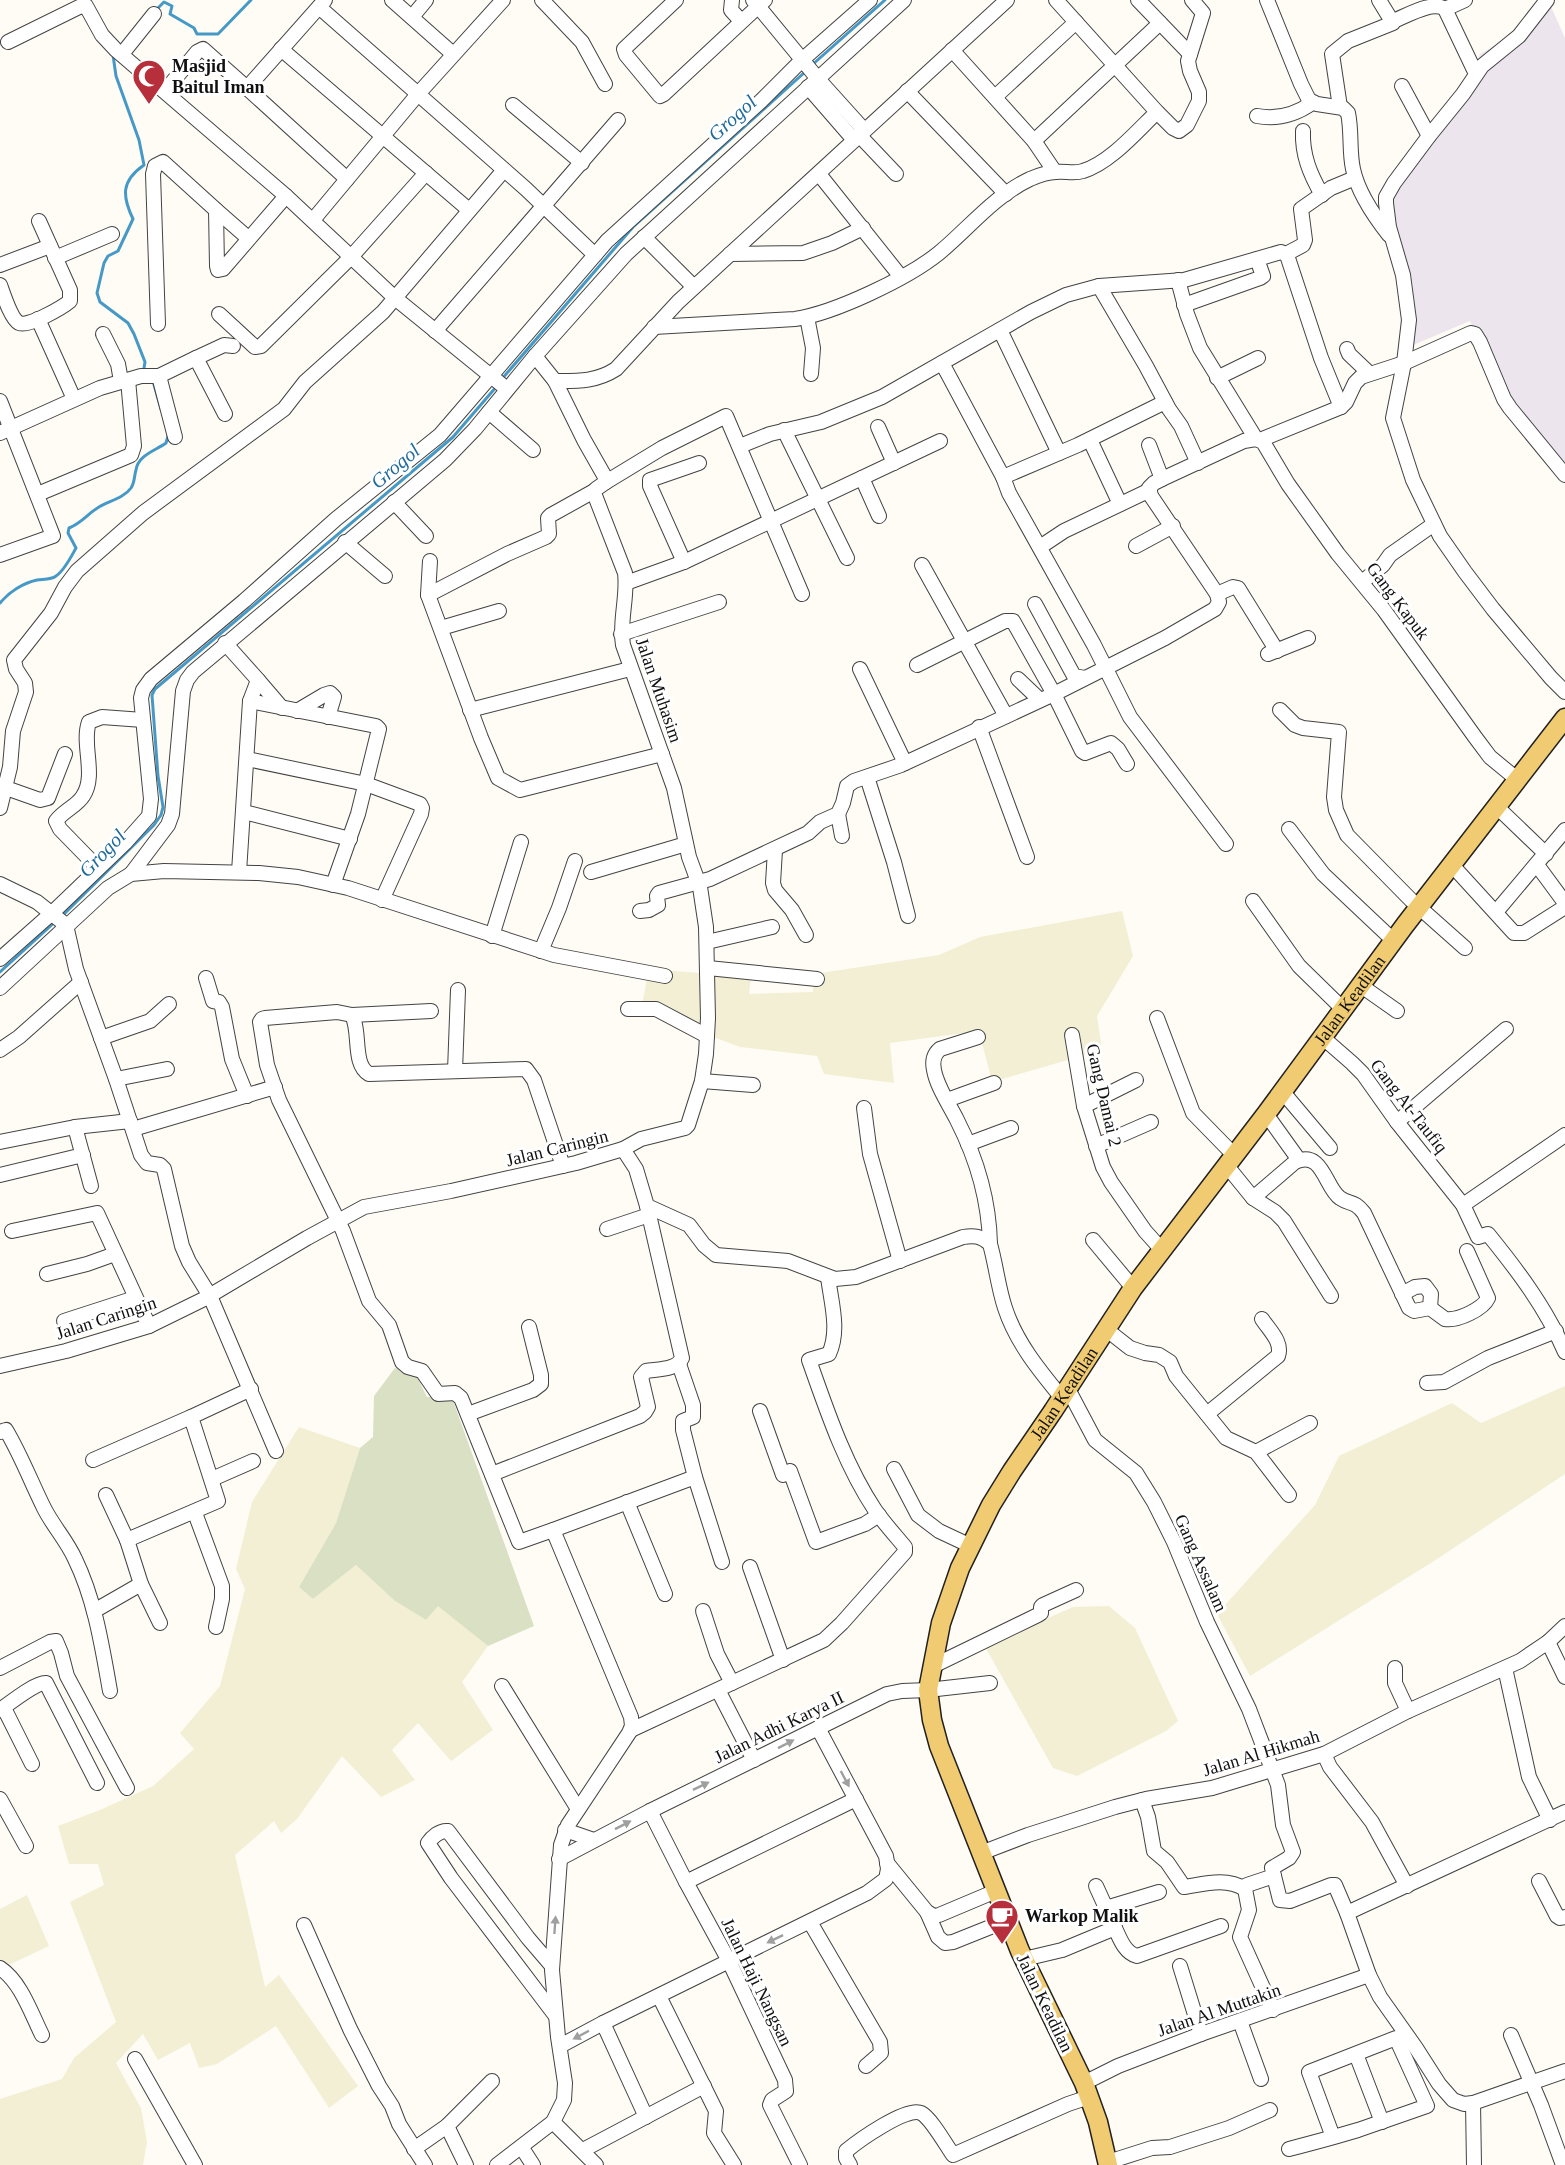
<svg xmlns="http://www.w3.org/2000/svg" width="1565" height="2165" font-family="Georgia,serif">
  <rect width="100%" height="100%" fill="#fefcf4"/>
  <path fill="#ece5ee" d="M1548 0 1565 38V479L1504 408 1470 321 1406 348 1402 291 1382 198 1468 84 1480 54 1510 37Z"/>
  <g fill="#f3efd4">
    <path d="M1122 911 1133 956 1097 1016 1102 1050 992 1082 979 1031 890 1043 894 1083 824 1074 817 1056 740 1047 641 1010 649 969 751 977 749 994 813 992 814 974 939 955 980 937Z"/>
    <path d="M1565 1386V1474L1437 1559 1250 1676 1217 1614 1315 1505 1339 1456 1452 1403 1481 1423Z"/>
    <path d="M299 1427 360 1448 336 1523 299 1587 313 1599 356 1565 395 1601 426 1620 438 1605 488 1646 462 1682 493 1730 451 1761 418 1723 392 1750 415 1780 381 1797 342 1756 297 1819 281 1833 274 1821 235 1855 265 1987 279 1975 358 2086 329 2108 276 2026 217 2064 199 2068 190 2043 158 2060 143 2034 116 2063 141 2108 147 2142 143 2165H0V2099L62 2079 74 2058 116 2022 70 1902 104 1885 98 1864H69L58 1826 100 1810 153 1786 194 1749 180 1733 220 1686 245 1589 236 1569 252 1502Z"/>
    <path d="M1109 1606 1135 1628 1178 1721 1166 1731 1077 1776 1053 1768 979 1636 1039 1622 1073 1607Z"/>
    <path d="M27 1895 49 1946 0 1969V1909Z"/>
  </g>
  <path fill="#d9e0c4" d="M395 1368 415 1373 427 1397 451 1395 534 1626 488 1646 438 1606 426 1620 395 1601 356 1565 313 1599 299 1587 336 1523 360 1448 373 1437 374 1396Z"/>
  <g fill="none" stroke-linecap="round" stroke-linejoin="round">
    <g stroke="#4699c6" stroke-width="3">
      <path d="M155 11 164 2 172 6 170 14 194 28 197 34H218L251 0"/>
      <path d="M113 55 116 76 139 140 144 165C121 181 122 196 133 219L118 251 108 256 104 263 97 293 100 302 128 323 134 334 145 362 144 368 146 371"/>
      <path d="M812 65 885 0"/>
      <path d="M501 380 633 227 805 72"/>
      <path d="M153 381 161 409"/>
      <path d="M0 603C9 592 23 583 37 580 43 579 51 580 56 576 64 571 71 557 76 548L68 533 69 528C83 522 87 514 99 507 109 501 124 498 131 488 135 482 134 476 136 470 138 455 155 451 166 443L168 436"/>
      <path d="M61 917 154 825 161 815 163 807 158 776 152 695 155 689 453 437 497 386"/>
      <path d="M0 972 56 921"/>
    </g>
    <defs>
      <g id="minor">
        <path d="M325 0 247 88 347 179"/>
        <path d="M392 0 453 54"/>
        <path d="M542 0 582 42 605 84"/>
        <path d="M676 0 624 49 626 55 660 96 664 94 765 0"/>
        <path d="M732 0 731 10 741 21"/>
        <path d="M753 0 818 79 864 130"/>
        <path d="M1056 0 1157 112 1173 128 1179 131 1187 125 1199 101V92L1190 71 1188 61 1203 13 1192 0"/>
        <path d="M1138 0 1190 54"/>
        <path d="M1267 0 1301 84 1309 100 1317 104 1343 108 1348 113C1352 132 1349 151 1353 169 1358 193 1374 216 1389 235"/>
        <path d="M1547 0 1519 36 1482 66 1463 94 1429 136 1394 183 1386 197V203L1389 227 1403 275 1409 320 1404 363 1393 418 1413 480 1440 536 1465 572 1493 609 1551 678 1565 692"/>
        <path d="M319 7 526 189 595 255"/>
        <path d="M1445 9 1465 0"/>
        <path d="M412 17 426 0"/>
        <path d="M1393 21C1407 16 1432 0 1445 9L1476 74"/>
        <path d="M8 42 79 7 86 6 102 35 116 50 286 196 395 298 507 389"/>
        <path d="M281 49 469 210"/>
        <path d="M952 50 1034 141 1055 172"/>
        <path d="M122 54 154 14"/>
        <path d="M1402 86 1429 136"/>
        <path d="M808 87 854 140"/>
        <path d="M165 91 197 52 203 49 247 88"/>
        <path d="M907 91 1006 194"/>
        <path d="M995 97 1076 22"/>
        <path d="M513 105 582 163"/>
        <path d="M1340 107 1332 54 1348 41 1393 23 1379 0"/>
        <path d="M1257 116C1278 120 1295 115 1312 103"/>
        <path d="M1303 131C1302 155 1310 174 1322 195"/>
        <path d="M859 135 896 174"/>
        <path d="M1034 141 1160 23"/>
        <path d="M819 174 901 277"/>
        <path d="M216 210 248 238"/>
        <path d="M313 220 418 94 503 0"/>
        <path d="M644 237 694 287"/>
        <path d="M730 254 803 253 832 243 863 228"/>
        <path d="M1286 254 1303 245 1305 240 1301 209 1331 188 1355 178"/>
        <path d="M55 258 112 234"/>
        <path d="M0 265 50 246"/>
        <path d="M1178 280 1187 314 1200 348 1256 439 1263 442 1288 484 1338 554 1384 610 1475 737 1490 757 1518 780"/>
        <path d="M0 285C3 293 11 319 19 323 27 328 63 307 70 301V290L39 221"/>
        <path d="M1099 286 1146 366 1169 409 1181 426 1198 463"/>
        <path d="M1184 305 1260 278 1263 276 1257 259"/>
        <path d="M219 314 255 347 261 346 351 257 426 173"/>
        <path d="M807 317 813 348 811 374"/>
        <path d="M38 319 74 399"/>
        <path d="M158 324 153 174 155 166 163 162 216 210 217 266 218 270 223 269 286 196"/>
        <path d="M654 327 795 319C835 313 908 278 939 253 969 228 994 196 1030 179 1037 176 1049 172 1056 172 1066 171 1074 174 1083 171 1110 163 1137 131 1157 112"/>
        <path d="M1000 330 1059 453"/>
        <path d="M435 331 618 120"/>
        <path d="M103 334 118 364 121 381"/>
        <path d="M1347 349 1349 354 1369 373"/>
        <path d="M196 358 224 345 233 346"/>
        <path d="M942 363 1003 477 1009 493 1094 645 1130 717 1226 844"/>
        <path d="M159 376 175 437"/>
        <path d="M1217 378 1258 358"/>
        <path d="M555 381C577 381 596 382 616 369L678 302 1007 0"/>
        <path d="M0 401 53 536 0 555"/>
        <path d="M489 412 533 450"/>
        <path d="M878 427 894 463"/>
        <path d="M784 430 847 558"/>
        <path d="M0 433 100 388 141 376H159L196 358 225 414"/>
        <path d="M1090 440 1120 504"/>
        <path d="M1260 440 1341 407 1346 402 1355 383 1361 377 1404 363 1471 333 1475 334 1480 342 1504 399 1510 408 1565 475"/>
        <path d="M1149 445 1162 479"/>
        <path d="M740 446 770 434 821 422 882 397 1031 312 1066 295 1099 286 1184 280 1281 252 1287 255 1321 358 1341 407"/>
        <path d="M1003 477 1078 445 1165 402"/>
        <path d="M862 478 879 516"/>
        <path d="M606 482 662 448 726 416 802 594"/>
        <path d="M38 494 131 455 134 446 128 380"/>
        <path d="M394 502 426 536"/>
        <path d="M345 542 385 576"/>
        <path d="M1136 546 1173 526"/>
        <path d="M1040 547 1064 531 1150 490"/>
        <path d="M430 561 428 595 481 738 498 778 520 790 662 754"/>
        <path d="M684 562 650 486V480L699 463"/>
        <path d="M922 565 1006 716"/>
        <path d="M1362 582 1383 565 1390 555 1434 524"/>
        <path d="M626 583 684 562 940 441"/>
        <path d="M1217 594 1233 587 1238 588 1277 651"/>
        <path d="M428 595 507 554 546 537 549 534 548 518 551 515 594 491"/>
        <path d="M1035 604 1074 676 1085 678"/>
        <path d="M441 628 499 611"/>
        <path d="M621 634 719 602"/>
        <path d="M225 643 258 680 250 701 239 872"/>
        <path d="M1268 654 1308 638"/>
        <path d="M917 665 1005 621H1013L1054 694 1082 751 1085 753 1111 743 1118 749 1127 764"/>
        <path d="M860 669 905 763"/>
        <path d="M1018 679 1040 700"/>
        <path d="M258 680 282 708"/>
        <path d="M250 701 376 726 379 729 358 814 333 885"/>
        <path d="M470 710 630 669"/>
        <path d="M1280 710 1295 725 1303 728 1339 732 1334 797 1336 810 1347 835 1411 900 1465 948"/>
        <path d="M297 711 324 695 330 693 334 697 328 717"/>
        <path d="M979 727 1027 857"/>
        <path d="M247 759 366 784 420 804 422 808 421 814 382 900"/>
        <path d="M867 777 894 862 908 916"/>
        <path d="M6 788 40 800 48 798 65 754"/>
        <path d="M1496 806 1546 854"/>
        <path d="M0 808 10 767 13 731 26 692 25 683 16 669 14 660 51 613 65 587 77 571 143 513 284 409 305 382 383 312 504 170"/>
        <path d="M244 812 350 839"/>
        <path d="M838 814 842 836"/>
        <path d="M1289 829 1323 874 1394 941"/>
        <path d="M775 850 773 883 775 890 792 910 806 935"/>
        <path d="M1451 864 1514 933H1524L1565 907"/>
        <path d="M1537 865 1565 903"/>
        <path d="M98 868 60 829 56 821C63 811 77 806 83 796 97 775 81 744 89 722L102 717 143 720"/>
        <path d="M591 872 686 844"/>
        <path d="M131 874 168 825 172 814 183 691 187 680 193 672 445 460 475 429 535 356 626 254 904 0"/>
        <path d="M0 884 37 902 66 925 76 969 116 1079 141 1155 147 1163 160 1165 164 1169 182 1246 189 1262 210 1296 276 1451"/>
        <path d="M1253 901 1299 966 1342 1008"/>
        <path d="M640 911 649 910 658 905 657 896 659 893 710 879 808 833 820 822 838 814 843 803 847 786 854 781 901 765 1054 694 1165 638 1215 609 1219 602 1217 594 1151 496 1149 488 1154 483 1162 479 1244 441 1256 439"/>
        <path d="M1496 912 1565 830"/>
        <path d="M492 936 521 842"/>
        <path d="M707 942 772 927"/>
        <path d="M541 951 559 908 575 861"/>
        <path d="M0 959 52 913 125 843 149 816 151 799 141 698 143 690 151 679 244 601 336 519 440 435 607 241 761 101 802 60 870 0"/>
        <path d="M708 968 817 979"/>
        <path d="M206 978 213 1001 219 1002 222 1007 232 1059 247 1096"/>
        <path d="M1360 985 1397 1011"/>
        <path d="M0 988 108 888 131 874 164 871 259 873 298 877 348 888 554 955 665 976"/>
        <path d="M628 1009H656L707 1036"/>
        <path d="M431 1011 352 1015 337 1012 265 1018 262 1019 260 1022 267 1065 279 1100 343 1231 369 1301 389 1325 402 1362 408 1367 422 1371 438 1394 455 1393 461 1398 519 1542 553 1530 631 1717 632 1726 629 1733 568 1825 561 1845 552 1970 558 2037 565 2083 564 2100 553 2122 497 2165"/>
        <path d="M352 1015C361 1032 352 1064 369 1074L526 1069 534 1080 563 1166"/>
        <path d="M1157 1018 1193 1113 1234 1155"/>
        <path d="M1072 1035 1084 1106 1103 1167 1111 1182 1145 1231 1162 1250"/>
        <path d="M1321 1036 1352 1063 1363 1074 1397 1122 1463 1205 1478 1237 1488 1234C1518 1271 1546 1308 1565 1352"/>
        <path d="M978 1037 940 1049C934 1054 932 1061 934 1070 937 1087 949 1104 957 1120 977 1159 989 1199 990 1244"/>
        <path d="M101 1038 150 1021 169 1004"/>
        <path d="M0 1050 19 1037 81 982"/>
        <path d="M455 1071 458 990"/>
        <path d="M116 1079 167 1069"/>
        <path d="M702 1081 753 1085"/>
        <path d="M1282 1091 1330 1148"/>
        <path d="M947 1100 994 1083"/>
        <path d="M1084 1106 1136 1080"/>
        <path d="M864 1108 870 1154 900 1261"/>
        <path d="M1266 1114 1299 1160"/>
        <path d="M1397 1122 1506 1029"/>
        <path d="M75 1127 91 1186"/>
        <path d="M133 1129 275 1087"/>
        <path d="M0 1142 75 1127 130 1121"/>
        <path d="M968 1144 1011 1128"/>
        <path d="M1096 1146 1151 1122"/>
        <path d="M623 1149 636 1169 647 1206 689 1225 704 1245 716 1255 788 1261 835 1279 856 1277 963 1237C974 1235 981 1236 990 1244 996 1265 998 1287 1005 1308 1016 1342 1039 1370 1062 1398"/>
        <path d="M1227 1166 1253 1198 1275 1212 1284 1221 1331 1296"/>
        <path d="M0 1175 83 1155"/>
        <path d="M1253 1198 1295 1162C1323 1149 1325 1188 1340 1198 1350 1205 1354 1200 1364 1213L1409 1308 1414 1311 1430 1308 1445 1319C1458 1321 1483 1309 1488 1298L1467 1251"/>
        <path d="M1463 1205 1565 1135"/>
        <path d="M607 1229 649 1215"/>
        <path d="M12 1231 97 1213 149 1326"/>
        <path d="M1093 1240 1133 1288"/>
        <path d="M47 1274 87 1264 115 1254"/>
        <path d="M1402 1294 1415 1287 1425 1286 1431 1294 1430 1308"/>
        <path d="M64 1321 135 1298"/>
        <path d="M1107 1330 1130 1348 1145 1353 1159 1355 1170 1362 1176 1376 1226 1438 1256 1452 1289 1495"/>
        <path d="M679 1364 693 1405V1417L683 1421V1430L695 1477 722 1562"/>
        <path d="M0 1366 66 1351 149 1326 204 1299 307 1238 364 1207 451 1191 576 1163 623 1149 641 1139 685 1128 688 1125 702 1081 706 1054 708 1018 706 927 700 887 689 857 674 788 623 645C619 621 628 597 625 573L594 493 596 489 606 482 605 477 584 440 555 381 535 356"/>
        <path d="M1427 1383 1444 1382 1488 1358 1556 1331"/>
        <path d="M1068 1389 1095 1440 1136 1473 1154 1502 1174 1542 1207 1622 1249 1709 1278 1785 1283 1825 1293 1852 1289 1858 1272 1868 1274 1876 1247 1885 1245 1889 1249 1910 1240 1937 1273 2010"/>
        <path d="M760 1411 783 1475 790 1471 816 1542 865 1524 879 1515"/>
        <path d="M468 1414 533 1390 541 1384V1375L529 1327"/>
        <path d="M1207 1414 1278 1356C1283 1342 1269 1330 1262 1319"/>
        <path d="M0 1432 6 1430C21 1455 31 1482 44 1508 53 1526 67 1541 75 1559 95 1600 102 1646 110 1691"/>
        <path d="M1256 1452 1310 1423"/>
        <path d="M93 1460 191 1417"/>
        <path d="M894 1469 918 1515 939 1531 971 1546"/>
        <path d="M492 1474 640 1416 645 1412 648 1407 641 1377 646 1371C658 1369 677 1370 682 1358L647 1206"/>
        <path d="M212 1479 253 1461"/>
        <path d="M106 1495 127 1540"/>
        <path d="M627 1502 665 1594"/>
        <path d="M195 1513 222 1586V1599L216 1627"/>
        <path d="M553 1530 695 1477"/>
        <path d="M750 1567 783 1660"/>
        <path d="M94 1611 141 1584"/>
        <path d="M703 1611 717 1654 732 1683"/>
        <path d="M160 1623 141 1584 127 1540 218 1501 191 1417 251 1389"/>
        <path d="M1548 1642 1565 1677"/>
        <path d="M931 1667 1038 1615 1041 1613V1607L1043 1605 1076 1590"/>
        <path d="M0 1668 50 1642 56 1641 61 1653 67 1676 127 1788"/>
        <path d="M1395 1668V1683L1408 1711"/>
        <path d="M1505 1668 1529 1777 1550 1820"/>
        <path d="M502 1686 578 1809"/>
        <path d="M718 1690 754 1760"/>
        <path d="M4 1708 32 1764"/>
        <path d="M0 1710C10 1703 36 1682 46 1683L97 1783"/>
        <path d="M631 1730 824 1640 842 1623 905 1552V1547C895 1535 884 1523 875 1510 845 1465 827 1411 809 1360L829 1354C840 1330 831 1302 828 1277"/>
        <path d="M1324 1754 1330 1767 1372 1822 1407 1886"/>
        <path d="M0 1799 26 1846"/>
        <path d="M1142 1800 1148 1817 1154 1851 1167 1862 1184 1887C1204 1884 1226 1877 1245 1889"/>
        <path d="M650 1811 686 1882 729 1961 785 2080 786 2091 772 2100 770 2105 800 2165"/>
        <path d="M1565 1812 1347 1913 1369 1975 1380 1997 1416 2048 1439 2084 1453 2100 1464 2104 1473 2103 1565 2071"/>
        <path d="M565 1830 594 1840"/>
        <path d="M981 1853 1028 1835 1115 1807 1146 1799 1212 1788 1324 1754 1408 1711 1520 1661 1548 1642 1565 1626"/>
        <path d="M559 1859 650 1811 887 1694 902 1691 928 1690 990 1683"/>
        <path d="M887 1863 927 1912 934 1916 939 1915 996 1891"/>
        <path d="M1274 1876 1280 1900 1290 1901 1331 1885H1335L1347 1913"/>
        <path d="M1539 1881 1557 1916 1560 1918 1565 1917"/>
        <path d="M686 1882 856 1799"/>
        <path d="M1096 1886 1106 1908"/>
        <path d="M927 1912 938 1937 945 1943 953 1942 1008 1920"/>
        <path d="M810 1922 880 2042 881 2053 866 2066"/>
        <path d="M304 1925 350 2029 379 2086 392 2106 399 2124 425 2165"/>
        <path d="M1115 1928 1106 1908 1159 1892"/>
        <path d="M1024 1959 1062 1950 1115 1928C1120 1939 1125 1953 1137 1956L1221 1926"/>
        <path d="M552 1966 528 1938 448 1831C440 1830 432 1837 428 1843L451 1878 555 2015"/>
        <path d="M1180 1966 1201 2034"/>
        <path d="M0 1968C21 1982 31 2013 42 2035"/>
        <path d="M659 1996 716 2111 714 2133 734 2165"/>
        <path d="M1240 2021 1261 2079"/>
        <path d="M603 2023 646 2117"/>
        <path d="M1511 2035 1541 2105 1563 2165"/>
        <path d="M560 2046 603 2023 867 1893 886 1879 888 1869 886 1856 818 1728"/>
        <path d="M1356 2054 1382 2122"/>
        <path d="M135 2059 195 2165"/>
        <path d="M1084 2083 1118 2066 1201 2034 1369 1975"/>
        <path d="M1473 2103 1474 2165"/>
        <path d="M553 2122 596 2165"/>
        <path d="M522 2148 533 2165"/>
        <path d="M414 2149 447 2126"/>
        <path d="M1289 2149C1312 2143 1335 2137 1358 2130L1427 2106 1396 2038 1309 2072 1333 2137"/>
        <path d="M583 2150 704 2086"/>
        <path d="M1108 2162 1152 2148 1170 2147 1229 2128 1270 2110"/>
        <path d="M466 2165 447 2126 492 2081"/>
        <path d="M850 2165 846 2158V2151C858 2141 907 2106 921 2113 931 2118 946 2145 953 2155L1068 2104 1089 2097"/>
      </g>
      <g id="major">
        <path id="s1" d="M1108 2165 1098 2122 1084 2083 1020 1951 939 1746 932 1720 928 1690 941 1623 960 1568 991 1505 1012 1471 1053 1411 1133 1288 1266 1114 1405 925 1565 718"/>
      </g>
    </defs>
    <use href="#minor" stroke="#434343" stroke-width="16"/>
    <use href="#major" stroke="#212121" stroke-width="21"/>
    <use href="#minor" stroke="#fff" stroke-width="14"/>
    <use href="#major" stroke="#f0cb72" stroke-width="18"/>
  </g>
  <defs><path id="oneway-solid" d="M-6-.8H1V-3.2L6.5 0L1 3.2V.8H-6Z" transform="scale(1.5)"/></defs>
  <g fill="#9f9f9f">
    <use href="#oneway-solid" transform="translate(786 1744) rotate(-27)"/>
    <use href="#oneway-solid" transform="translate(845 1779) rotate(62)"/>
    <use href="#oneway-solid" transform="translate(701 1786) rotate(-26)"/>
    <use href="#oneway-solid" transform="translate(623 1825) rotate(-27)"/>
    <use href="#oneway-solid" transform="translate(555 1925) rotate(-86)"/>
    <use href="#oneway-solid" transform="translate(775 1939) rotate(154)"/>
    <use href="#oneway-solid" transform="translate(581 2035) rotate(152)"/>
  </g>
  <defs>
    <symbol id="mosque-pin" viewBox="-11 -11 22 30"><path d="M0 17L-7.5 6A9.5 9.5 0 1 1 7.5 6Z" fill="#b82f3c" stroke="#fff"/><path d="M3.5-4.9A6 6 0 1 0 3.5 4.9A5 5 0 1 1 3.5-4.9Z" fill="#fff"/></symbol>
    <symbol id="cafe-pin" viewBox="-11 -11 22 30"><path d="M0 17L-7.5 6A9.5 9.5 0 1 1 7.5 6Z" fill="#b82f3c" stroke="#fff"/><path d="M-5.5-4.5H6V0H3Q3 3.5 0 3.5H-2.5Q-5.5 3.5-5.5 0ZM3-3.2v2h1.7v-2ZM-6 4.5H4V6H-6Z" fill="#fff"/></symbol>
  </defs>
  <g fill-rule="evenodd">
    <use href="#mosque-pin" x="130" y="57" width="38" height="52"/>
    <use href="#cafe-pin" x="983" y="1897" width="38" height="52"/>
  </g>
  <g text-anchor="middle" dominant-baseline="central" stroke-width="6" stroke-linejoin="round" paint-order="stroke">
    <g font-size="18" font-weight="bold" fill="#101010" stroke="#fff" text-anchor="start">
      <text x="172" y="66">Masjid<tspan x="172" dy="21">Baitul Iman</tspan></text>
      <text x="1025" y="1916">Warkop Malik</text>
    </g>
    <g font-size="18" fill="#101010" stroke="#fff">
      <text transform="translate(1398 601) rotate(53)">Gang Kapuk</text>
      <text transform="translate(659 690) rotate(71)">Jalan Muhasim</text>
      <text stroke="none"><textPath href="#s1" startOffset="1326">Jalan Keadilan</textPath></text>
      <text transform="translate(1104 1095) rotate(77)">Gang Damai 2</text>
      <text transform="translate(1409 1106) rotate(52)">Gang At-Taufiq</text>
      <text transform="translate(557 1148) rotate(-14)">Jalan Caringin</text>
      <text transform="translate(106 1318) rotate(-18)">Jalan Caringin</text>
      <text stroke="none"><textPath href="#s1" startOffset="840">Jalan Keadilan</textPath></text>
      <text transform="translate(1201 1563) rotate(66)">Gang Assalam</text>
      <text transform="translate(779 1727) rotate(-26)">Jalan Adhi Karya II</text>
      <text transform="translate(1261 1753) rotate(-17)">Jalan Al Hikmah</text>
      <text transform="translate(757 1982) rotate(64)">Jalan Haji Nangsan</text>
      <text transform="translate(1045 2003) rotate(64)">Jalan Keadilan</text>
      <text transform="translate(1219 2010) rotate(-19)">Jalan Al Muttakin</text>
    </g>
    <g font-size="20" font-style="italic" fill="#206b9b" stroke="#fff">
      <text transform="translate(732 118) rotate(-42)">Grogol</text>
      <text transform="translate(395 466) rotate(-40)">Grogol</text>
      <text transform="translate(102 853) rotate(-46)">Grogol</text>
    </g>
  </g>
</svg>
